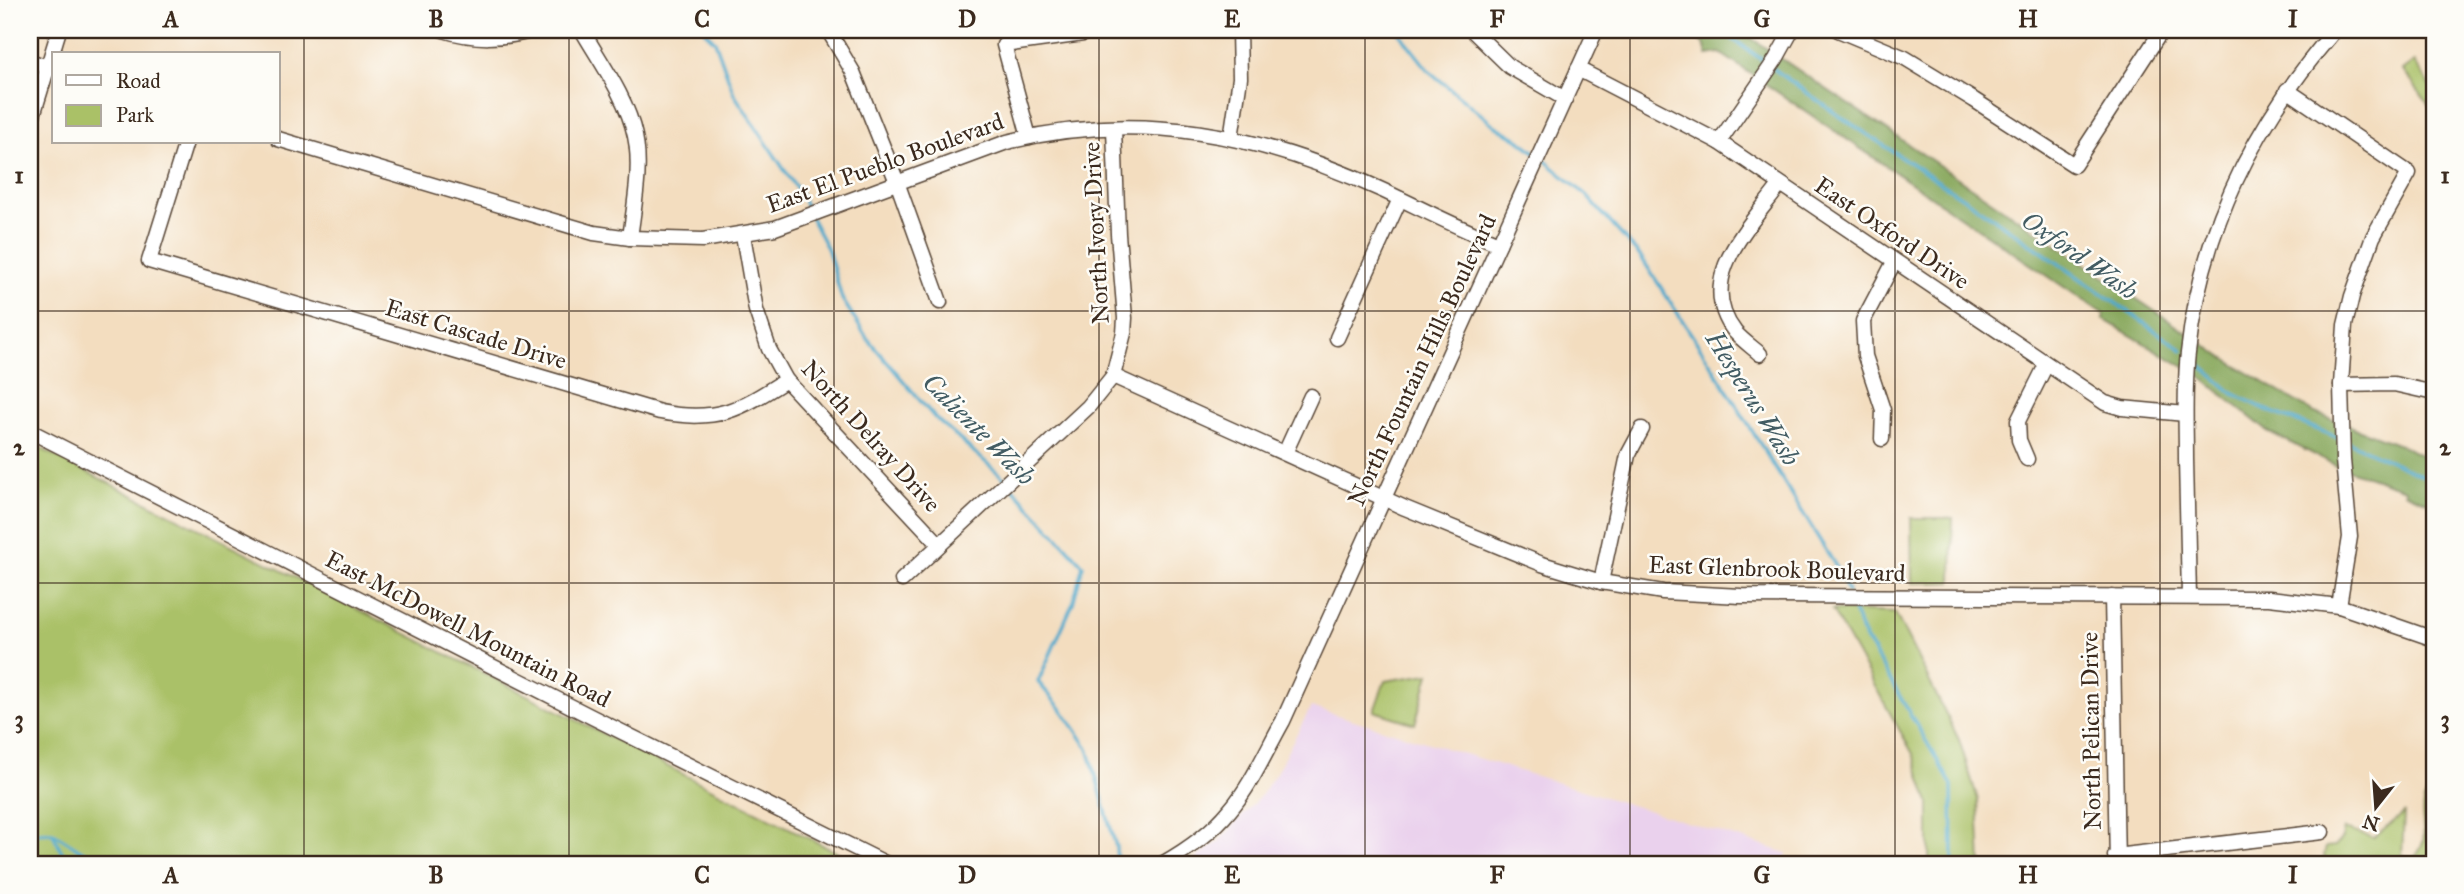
<svg xmlns="http://www.w3.org/2000/svg" width="2464" height="894" font-family="'IM FELL Great Primer',serif">
  <rect width="100%" height="100%" fill="#fdfcf7"/>
  <filter id="ink" filterUnits="userSpaceOnUse"><feTurbulence type="fractalNoise" baseFrequency=".0143" numOctaves="2"/><feDisplacementMap in="SourceGraphic" scale="14" xChannelSelector="R" yChannelSelector="G"/><feConvolveMatrix kernelMatrix="1 2 1 2 8 2 1 2 1" color-interpolation-filters="sRGB"/></filter>
  <filter id="wash" filterUnits="userSpaceOnUse"><feTurbulence type="fractalNoise" baseFrequency=".00686" numOctaves="4" result="noise"/><feDisplacementMap in="SourceGraphic" scale="28" xChannelSelector="R" yChannelSelector="G"/><feGaussianBlur stdDeviation="1.57" result="paint"/><feColorMatrix in="noise" values="0 0 0 0 0 0 0 0 0 0 0 0 0 0 0 0 0 1.4 0 .05"/><feComposite in="paint" operator="in"/></filter>
  <g filter="url(#wash)">
    <rect width="100%" height="100%" fill="#f3ddbf"/>
    <path fill="#ead1ed" d="M1311 707 1787 853 1784 864H1188L1218 842 1262 794 1276 773Z"/>
    <g fill="#aac167" stroke="#727642" stroke-width="2">
      <path d="M2414 62 2434 91V112L2403 70Z"/>
      <path d="M30 443 860 864H30Z"/>
      <path d="M1911 518H1953L1952 582 1912 583Z"/>
      <path d="M1832 610 1895 613 1959 740 1978 800 1981 864H1929V803L1913 754Z"/>
      <path d="M1429 674 1415 724 1374 711 1385 681Z"/>
      <path d="M2434 784V864H2326L2324 856 2326 847 2335 846 2342 838 2344 829 2374 838 2404 813 2402 855 2414 858C2431 839 2420 826 2423 804 2424 797 2431 789 2434 784Z"/>
    </g>
    <path fill="#87a75c" stroke="#61683d" stroke-width="2" d="M1679 30H1739L2227 360 2315 413 2405 447 2434 462V505L2405 492V489L2337 466 2267 431 2200 376 2103 319 2105 315 1720 53 1707 55 1704 43Z"/>
    <g fill="none" stroke-linecap="round" stroke-linejoin="round">
      <g stroke="#4da8cb" stroke-width="3.5">
        <path d="M704 30 715 41 734 94 801 195 808 211"/>
        <path d="M1397 30 1429 71 1494 125 1518 139 1536 153"/>
        <path d="M1720 30 1768 64"/>
        <path d="M1774 69 1835 113 1989 215 2183 350"/>
        <path d="M1542 158 1586 195 1641 257 1712 366 1840 573 1848 592"/>
        <path d="M811 218 828 250 842 299 867 338 935 418 1005 479"/>
        <path d="M2192 358 2234 394 2267 410 2337 437"/>
        <path d="M2347 441 2434 481"/>
        <path d="M1010 485 1083 565 1073 603 1038 682 1063 711 1088 748 1116 847 1117 862"/>
        <path d="M1851 599 1859 627 1952 785 1953 864"/>
        <path d="M52 832 68 864"/>
        <path d="M30 833 52 832 85 853 92 864"/>
      </g>
    </g>
  </g>
  <g filter="url(#ink)">
    <g fill="none" stroke-linecap="round" stroke-linejoin="round">
      <defs>
        <g id="minor">
          <path d="M443 30C475 40 502 39 534 30"/>
          <path d="M582 30C601 63 627 98 635 136 642 168 634 205 630 238"/>
          <path d="M828 30 853 72 897 182 940 302"/>
          <path d="M1472 30 1510 67 1565 99"/>
          <path d="M1838 30 1905 58 1974 100 2074 165 2162 30"/>
          <path d="M30 61 53 69"/>
          <path d="M1578 69 1719 142 2105 403 2122 408 2185 414"/>
          <path d="M2287 90 2409 173 2373 237 2352 296 2345 325 2341 385 2343 460 2350 537 2339 606"/>
          <path d="M30 125 59 30"/>
          <path d="M1029 137 1004 45 1083 34"/>
          <path d="M1231 138 1240 78 1239 30"/>
          <path d="M278 139 594 233 630 238 703 240 775 228 1007 142C1140 109 1261 134 1384 191 1422 209 1460 229 1499 244"/>
          <path d="M186 142 149 261 660 412C717 423 739 410 786 380"/>
          <path d="M1719 142 1776 59 1792 30"/>
          <path d="M743 235 756 310 769 349 786 380 939 544"/>
          <path d="M1337 338 1400 199"/>
          <path d="M1760 354C1752 347 1742 340 1735 332 1694 279 1749 227 1780 185"/>
          <path d="M1113 376 1405 508 1542 564 1601 582 1663 592 1741 596 2269 598 2339 606 2434 639"/>
          <path d="M2341 385 2394 384 2434 393"/>
          <path d="M30 431 592 717 887 864"/>
          <path d="M1882 439 1883 410 1865 356 1863 321 1894 262"/>
          <path d="M1285 453 1311 396"/>
          <path d="M2027 459 2019 440 2018 421 2046 365"/>
          <path d="M902 580 1088 407 1113 376 1124 333 1125 318 1118 234 1114 129"/>
          <path d="M1601 582 1628 455 1642 429"/>
          <path d="M2112 597 2117 864"/>
          <path d="M2189 597C2188 551 2187 505 2186 459 2186 424 2184 388 2188 353 2201 229 2254 124 2335 30"/>
          <path d="M2115 856 2322 832"/>
          <path d="M1162 864C1187 850 1212 832 1230 810 1252 784 1266 751 1283 721L1596 30"/>
        </g>
      </defs>
      <use href="#minor" stroke="#574536" stroke-width="17"/>
      <use href="#minor" stroke="#fff" stroke-width="14"/>
    </g>
  </g>
  <path fill="none" stroke="#3b2a1e" stroke-width="2" stroke-opacity="0.55" d="M304 30V864M569 30V864M834 30V864M1099 30V864M1365 30V864M1630 30V864M1895 30V864M2160 30V864M30 311H2434M30 583H2434"/>
  <g text-anchor="middle" dominant-baseline="central" stroke-width="5" stroke-linejoin="round" paint-order="stroke">
    <g font-size="24" fill="#3b2a1e" stroke="#fdfcf7">
      <text transform="translate(885 163) rotate(-20)">East El Pueblo Boulevard</text>
      <text transform="translate(1096 233) rotate(-93)">North Ivory Drive</text>
      <text transform="translate(1892 233) rotate(34)">East Oxford Drive</text>
      <text transform="translate(476 334) rotate(17)">East Cascade Drive</text>
      <text transform="translate(1422 360) rotate(-65)">North Fountain Hills Boulevard</text>
      <text transform="translate(871 436) rotate(48)">North Delray Drive</text>
      <text transform="translate(1777 569) rotate(2)">East Glenbrook Boulevard</text>
      <text transform="translate(468 629) rotate(27)">East McDowell Mountain Road</text>
      <text transform="translate(2091 731) rotate(-91)">North Pelican Drive</text>
    </g>
    <g font-size="26" font-style="italic" fill="#425c63" stroke="#fdfcf7">
      <text transform="translate(2080 255) rotate(35)">Oxford Wash</text>
      <text transform="translate(1753 398) rotate(58)">Hesperus Wash</text>
      <text transform="translate(979 429) rotate(45)">Caliente Wash</text>
    </g>
  </g>
  <rect width="2464" height="894" fill="none" stroke="#fdfcf7" stroke-width="77"/>
  <rect x="52" y="52" width="228" height="91" fill="#fdfcf7" stroke="#afa8a0" stroke-width="2"/>
  <rect x="66" y="75" width="35" height="10" fill="#ffffff" stroke="#afa8a0" stroke-width="2"/>
  <text x="116" y="88" font-size="21" fill="#3b2a1e">Road</text>
  <rect x="66" y="105" width="35" height="21" fill="#aac167" stroke="#afa8a0" stroke-width="2"/>
  <text x="116" y="122" font-size="21" fill="#3b2a1e">Park</text>
  <g transform="translate(2376 807) rotate(197)" stroke="#fdfcf7" stroke-width="5" paint-order="stroke">
  <path d="M0-5L12 26L0 18L-12 26Z" fill="#3b2a1e"/>
  <text y="-10" font-size="19" font-weight="bold" text-anchor="middle" fill="#3b2a1e">N</text>
  </g>
  <rect x="38" y="38" width="2388" height="818" fill="none" stroke="#3b2a1e" stroke-width="2.5"/>
  <g font-size="23" text-anchor="middle" font-weight="bold" fill="#3b2a1e">
    <text x="171" y="27">A</text>
    <text x="436" y="27">B</text>
    <text x="702" y="27">C</text>
    <text x="967" y="27">D</text>
    <text x="1232" y="27">E</text>
    <text x="1497" y="27">F</text>
    <text x="1762" y="27">G</text>
    <text x="2028" y="27">H</text>
    <text x="2293" y="27">I</text>
    <text x="19" y="183">1</text>
    <text x="2445" y="183">1</text>
    <text x="19" y="455">2</text>
    <text x="2445" y="455">2</text>
    <text x="19" y="727">3</text>
    <text x="2445" y="727">3</text>
    <text x="171" y="883">A</text>
    <text x="436" y="883">B</text>
    <text x="702" y="883">C</text>
    <text x="967" y="883">D</text>
    <text x="1232" y="883">E</text>
    <text x="1497" y="883">F</text>
    <text x="1762" y="883">G</text>
    <text x="2028" y="883">H</text>
    <text x="2293" y="883">I</text>
  </g>
</svg>
